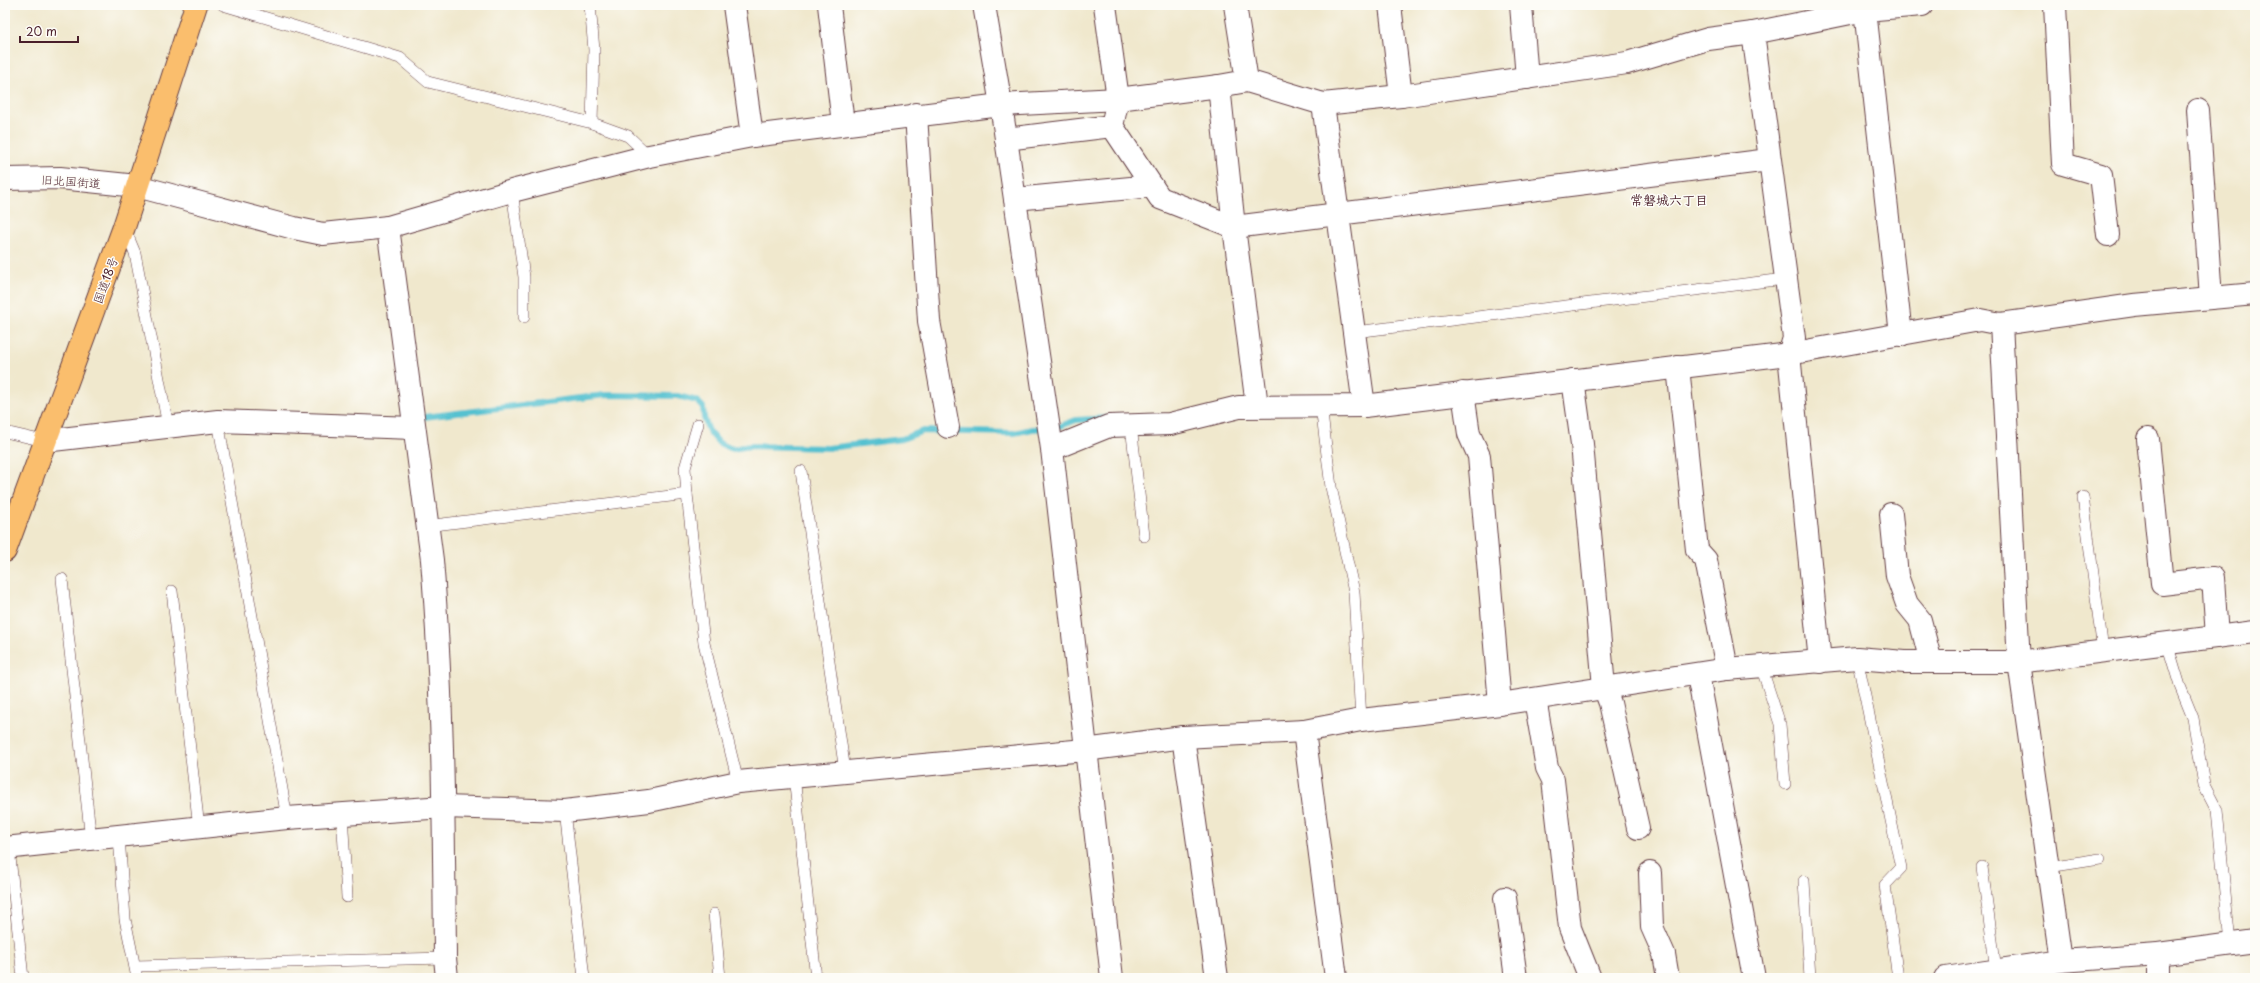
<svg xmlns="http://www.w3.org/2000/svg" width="2260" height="983" font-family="'Playpen Sans','Klee One',sans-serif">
  <rect width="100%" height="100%" fill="#fdfcf7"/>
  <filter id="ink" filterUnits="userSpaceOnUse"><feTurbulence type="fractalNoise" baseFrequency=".025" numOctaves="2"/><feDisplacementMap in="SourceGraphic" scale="8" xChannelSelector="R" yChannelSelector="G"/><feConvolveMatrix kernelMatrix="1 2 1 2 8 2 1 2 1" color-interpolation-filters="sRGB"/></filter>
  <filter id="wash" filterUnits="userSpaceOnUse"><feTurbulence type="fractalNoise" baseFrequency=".012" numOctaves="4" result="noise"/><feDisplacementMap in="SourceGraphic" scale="16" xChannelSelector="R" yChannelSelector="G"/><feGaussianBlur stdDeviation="0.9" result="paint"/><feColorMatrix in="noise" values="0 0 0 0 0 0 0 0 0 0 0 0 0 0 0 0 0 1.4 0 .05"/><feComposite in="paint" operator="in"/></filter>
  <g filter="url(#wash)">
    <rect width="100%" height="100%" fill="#f0e8cd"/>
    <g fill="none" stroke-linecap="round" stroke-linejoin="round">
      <path stroke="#55c1d0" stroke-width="6" d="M416 418 605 395 678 396 697 401 703 407 704 418 709 431 719 443 732 449 750 446 828 448 902 439 923 431 1014 433 1032 429 1058 427 1076 420 1108 418"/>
    </g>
  </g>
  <g filter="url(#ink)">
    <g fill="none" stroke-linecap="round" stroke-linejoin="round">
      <defs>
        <g id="service">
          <path d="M223 5 400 58 428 82 592 123 628 136 649 156"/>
          <path d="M590 5 594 50 592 123"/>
          <path d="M512 191 524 277V317"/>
          <path d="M125 229 135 253 168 426"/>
          <path d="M1355 332 1785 279"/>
          <path d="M1321 406 1331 487 1354 592 1361 720"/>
          <path d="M218 421 287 818"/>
          <path d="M1131 426 1144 536"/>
          <path d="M5 432 44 441"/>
          <path d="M801 471 845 771"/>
          <path d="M687 494 685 468 698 424"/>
          <path d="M2083 497 2103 651"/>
          <path d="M426 526 687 494 704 643 738 782"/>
          <path d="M62 579 91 840"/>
          <path d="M172 591 199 828"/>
          <path d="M2167 643 2180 686 2193 718 2204 785 2217 810 2230 944"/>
          <path d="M1857 658 1901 868 1885 885 1898 978"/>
          <path d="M1761 666 1780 724 1785 784"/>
          <path d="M794 776 816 978"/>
          <path d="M565 811 584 978"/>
          <path d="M342 814 347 897"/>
          <path d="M119 837 125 919 137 978"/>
          <path d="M9 848 23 978"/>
          <path d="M1982 867 1996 970"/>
          <path d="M2048 867 2100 859"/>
          <path d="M1804 881 1810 978"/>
          <path d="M714 914 720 978"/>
          <path d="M135 966 445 958"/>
        </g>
        <g id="minor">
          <path d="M734 5 752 136"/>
          <path d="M829 5 843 124"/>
          <path d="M984 5 1001 105 1052 449 1112 978"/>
          <path d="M1105 5 1118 99 1112 126 1160 198 1234 227 1769 160"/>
          <path d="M1235 5 1247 81"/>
          <path d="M1390 5 1401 96"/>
          <path d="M1521 5 1527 78"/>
          <path d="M2055 5 2063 164 2101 175 2108 235"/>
          <path d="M1865 10 1901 335"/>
          <path d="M1753 33 1794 338 1789 354 1820 662"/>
          <path d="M1219 86 1234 227 1257 406"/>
          <path d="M1323 104 1364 406"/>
          <path d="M2198 110 2211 298"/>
          <path d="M916 114 929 321 948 427"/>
          <path d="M1006 139 1112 126"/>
          <path d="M5 179 60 178 137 186 294 228 323 234 388 227 512 191 649 156 752 136 1001 105 1118 99 1219 86 1247 81 1323 104 1401 96 1627 63 1708 39 1753 33 1865 10 1922 5"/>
          <path d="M1015 199 1152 186"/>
          <path d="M388 227 432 560C443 692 444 825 445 958L447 978"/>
          <path d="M1678 367 1697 550 1706 560 1727 669"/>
          <path d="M1573 380 1582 444 1604 687 1610 703 1638 828"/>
          <path d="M1463 393 1469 434 1479 456 1500 704"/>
          <path d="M2148 439 2162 584 2213 578 2217 637"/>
          <path d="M44 441 218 421 413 428"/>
          <path d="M1052 449 1109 426 1170 424 1239 407 1364 406 1789 354 1980 320 2001 324"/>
          <path d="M1891 514 1897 576 1907 604 1920 620 1931 662"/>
          <path d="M1698 675 1754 978"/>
          <path d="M1535 699 1547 768 1553 780 1570 928 1590 978"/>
          <path d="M1304 731 1336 978"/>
          <path d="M1183 737 1217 978"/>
          <path d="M5 848 287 818 444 807 565 811 649 801 738 782 1085 750 1183 737 1304 731 1361 720 1500 704 1727 669 1857 658 1905 662H2019L2255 632"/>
          <path d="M1650 873 1652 927 1664 954 1668 978"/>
          <path d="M1505 898 1516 978"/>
          <path d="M2158 954V978"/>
          <path d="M2061 961 2019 662 2001 324 2134 305 2255 294"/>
          <path d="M1945 978 2061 961 2158 954 2255 941"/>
        </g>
        <path id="trunk" d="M5 551 124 227 196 5"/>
      </defs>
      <use href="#service" stroke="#633d43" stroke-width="12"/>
      <use href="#minor" stroke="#633d43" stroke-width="24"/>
      <use href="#trunk" stroke="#633d43" stroke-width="24"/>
      <use href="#service" stroke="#fff" stroke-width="11"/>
      <use href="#minor" stroke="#fff" stroke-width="22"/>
      <use href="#trunk" stroke="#fabe6d" stroke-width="22"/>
    </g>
  </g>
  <g text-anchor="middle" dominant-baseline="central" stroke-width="3" stroke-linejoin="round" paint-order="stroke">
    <g font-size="12" fill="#4a1f2b" stroke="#fdfcf7">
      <text transform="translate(71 181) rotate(4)">旧北国街道</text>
      <text transform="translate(105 280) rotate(-70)">国道18号</text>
    </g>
    <g font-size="13" font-weight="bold" fill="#4a1f2b" stroke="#fdfcf7">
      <text x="1669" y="199">常磐城六丁目</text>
    </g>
  </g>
  <rect width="2260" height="983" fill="none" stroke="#fdfcf7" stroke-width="20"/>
  <path d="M20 36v6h58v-6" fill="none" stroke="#4a1f2b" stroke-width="2"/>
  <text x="26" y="36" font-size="12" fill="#4a1f2b" stroke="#fdfcf7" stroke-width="3" paint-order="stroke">20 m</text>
</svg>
